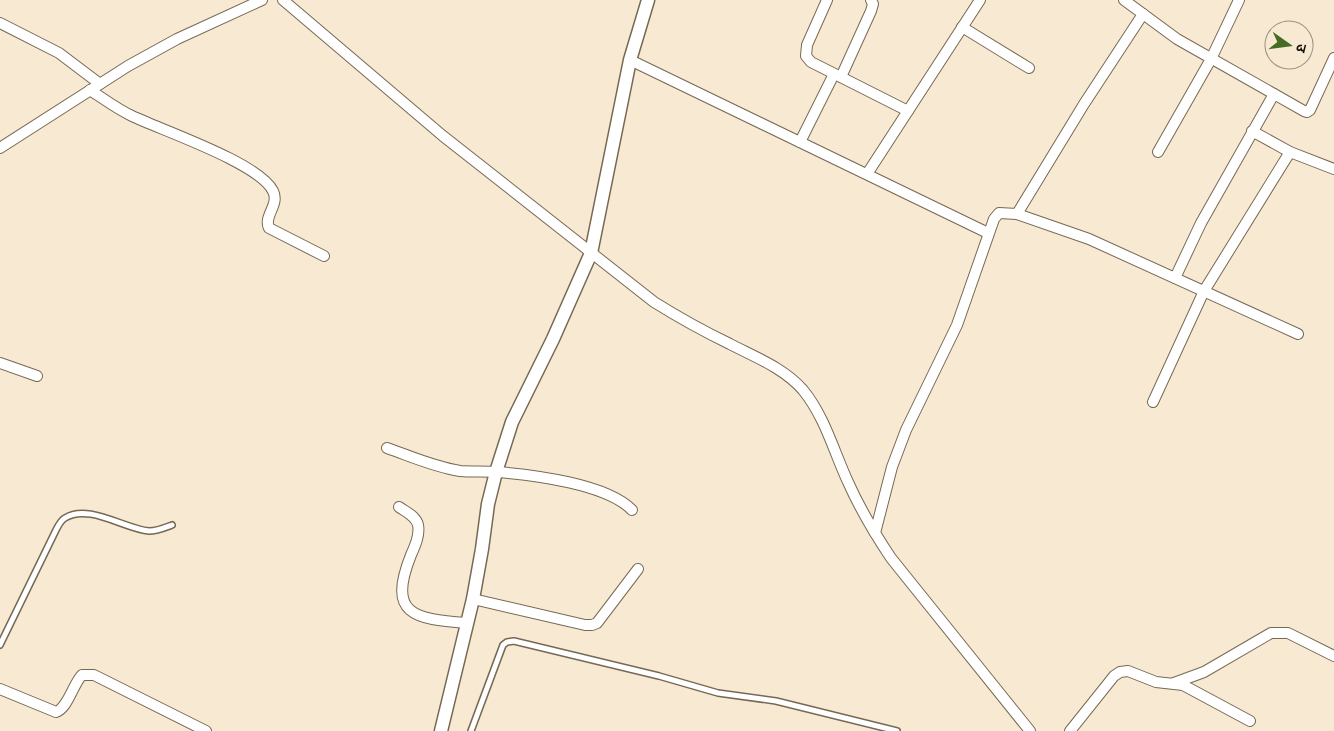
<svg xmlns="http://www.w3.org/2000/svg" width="1334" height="731" font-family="'Varela Round','Noto Sans Devanagari',sans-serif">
  <rect width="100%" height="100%" fill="#f8e9d2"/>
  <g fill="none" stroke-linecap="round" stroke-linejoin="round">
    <defs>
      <g id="service">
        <path d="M0 645 56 530C58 526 61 520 65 518 88 503 125 529 149 531 157 531 164 528 172 525"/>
        <path d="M471 731 503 645 507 642 514 641 659 676 718 693 776 701 897 731"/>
      </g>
      <g id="minor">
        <path d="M283 0 443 136 654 302C678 317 703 331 730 344 755 357 784 368 803 390 825 417 834 452 848 482 860 509 875 534 891 558L1030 731"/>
        <path d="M827 0 807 45 806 56 811 62 908 111"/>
        <path d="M1124 0 1177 39 1304 111 1307 112 1310 110 1334 58"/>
        <path d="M0 23 59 53 100 84"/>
        <path d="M962 27 1029 68"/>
        <path d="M630 60 988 233"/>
        <path d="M841 77 871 11 873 4 871 0"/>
        <path d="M90 90C104 99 117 109 132 116 164 131 259 163 273 191 280 205 263 216 269 228L324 256"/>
        <path d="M1252 131 1290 152 1334 169"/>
        <path d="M800 142 834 74"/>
        <path d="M0 148 128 66 177 39 262 0"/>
        <path d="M1158 152 1211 59 1239 0"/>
        <path d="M867 174 980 0"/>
        <path d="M1017 214 1089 239 1298 334"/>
        <path d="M1175 278 1201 223 1274 94"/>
        <path d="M0 363 37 376"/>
        <path d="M1153 402 1204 291 1290 152"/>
        <path d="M387 448C410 456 434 467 460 471 472 472 485 471 498 472 534 475 607 484 632 510"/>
        <path d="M399 507C406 512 416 516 418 525 420 535 415 546 411 555 387 615 414 619 467 623"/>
        <path d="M875 533 892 467 906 430 957 325 994 219 999 213 1017 214 1084 104 1143 14"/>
        <path d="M473 599 585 625H592L597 623 638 569"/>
        <path d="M1174 683 1204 672 1271 633H1288L1334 656"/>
        <path d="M0 689 56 712C68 708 73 684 82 675H94L206 731"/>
        <path d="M1070 731 1114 676 1120 672 1128 671 1156 682 1183 685 1250 721"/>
      </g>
      <path id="tertiary" d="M441 731 473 599 482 549 488 504 496 472 512 422 553 339 591 253 630 60 648 0"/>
    </defs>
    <use href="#service" stroke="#766954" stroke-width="8"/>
    <use href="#minor" stroke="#766954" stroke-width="12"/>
    <use href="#tertiary" stroke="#766954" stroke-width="15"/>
    <use href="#service" stroke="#fff" stroke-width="5"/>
    <use href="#minor" stroke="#fff" stroke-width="10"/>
    <use href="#tertiary" stroke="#fff" stroke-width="12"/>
  </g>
  <g transform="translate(1289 45) rotate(104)"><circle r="24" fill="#f8e9d2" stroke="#9e9382"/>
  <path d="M0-4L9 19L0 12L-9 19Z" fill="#476b24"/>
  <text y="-8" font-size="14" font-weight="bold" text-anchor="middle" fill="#171109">उ</text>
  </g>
</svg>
